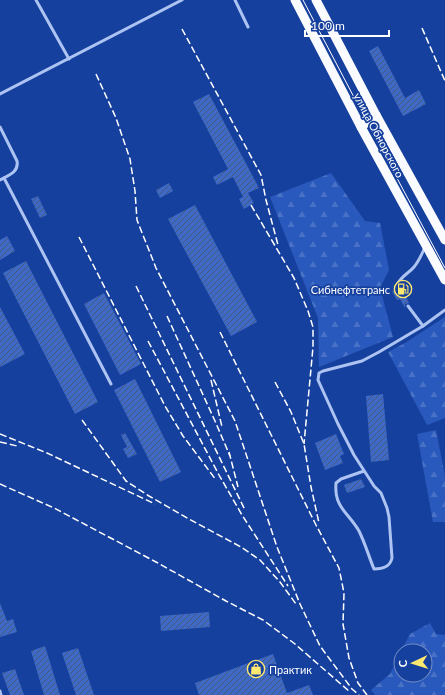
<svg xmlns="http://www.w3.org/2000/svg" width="445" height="695" font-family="Lato,sans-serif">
  <defs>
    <pattern id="forest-firs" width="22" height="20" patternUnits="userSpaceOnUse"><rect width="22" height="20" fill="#2959bc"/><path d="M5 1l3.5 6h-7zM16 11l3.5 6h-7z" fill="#4972c6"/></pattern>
    <pattern id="building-hatch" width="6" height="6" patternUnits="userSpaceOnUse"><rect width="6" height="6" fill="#3e69c5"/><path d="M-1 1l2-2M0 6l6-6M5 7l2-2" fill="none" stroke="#46587c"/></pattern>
  </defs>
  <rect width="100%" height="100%" fill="#16409e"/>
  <g fill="url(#forest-firs)">
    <path d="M331 173 365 221 380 223 389 270 380 288 393 337 319 367 318 318 270 197Z"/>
    <path d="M445 317V418L427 425 388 352 405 343Z"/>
    <path d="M436 430 445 476V522H433L417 434Z"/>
    <path d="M430 623 436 634 445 635V695H375L371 690 390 674 401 652V675H425V651H401L410 634Z"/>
  </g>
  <g fill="url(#building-hatch)">
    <path d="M378 46 405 98 419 90 426 104 403 116 369 51Z"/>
    <path d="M209 94 259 188 248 193 254 203 244 209 239 199 243 197 233 177 217 185 213 177 228 169 193 102Z"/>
    <path d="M169 183 173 191 160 198 156 190Z"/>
    <path d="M38 196 47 215 40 218 31 199Z"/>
    <path d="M195 205 257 322 231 336 168 219Z"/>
    <path d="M7 236 15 251 0 260V240Z"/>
    <path d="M26 261 98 402 75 414 3 273Z"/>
    <path d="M400 285 402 289 407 286 411 294 406 297 409 303 405 304V308L400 299 397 300 392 291 396 289 395 287 398 288Z"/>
    <path d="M104 293 141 364 120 375 84 304Z"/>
    <path d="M0 307 25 354 0 367Z"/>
    <path d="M135 379 181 472 160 482 114 390Z"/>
    <path d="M383 394 389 460 371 462 366 396Z"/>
    <path d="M125 433 137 454 128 458 123 449 127 447 121 435Z"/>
    <path d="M336 434 344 454 340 456 343 463 325 470 315 443Z"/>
    <path d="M361 479 365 487 347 493 344 485Z"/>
    <path d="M0 603 7 621 13 619 17 632 0 637Z"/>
    <path d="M209 612 210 627 161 631 160 616Z"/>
    <path d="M45 646 60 695H44L31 651Z"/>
    <path d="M78 648 94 695H76L62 653Z"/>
    <path d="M273 654 287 693 309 685 313 695H199L195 683Z"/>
    <path d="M15 669 24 695H10L2 673Z"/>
  </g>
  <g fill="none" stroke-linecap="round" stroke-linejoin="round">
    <g stroke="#adc4f3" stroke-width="3">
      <path d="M36 0 69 59"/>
      <path d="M235 0 248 27"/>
      <path d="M0 94 182 0"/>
      <path d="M0 127 17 161C19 172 9 175 0 180"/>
      <path d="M4 178 111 384"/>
      <path d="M397 285C401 276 408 274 414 267 419 261 422 254 425 247"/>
      <path d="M408 306 423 326 445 310"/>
      <path d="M364 471 341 479 336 483C334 508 348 512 359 531 365 543 369 557 374 569 383 569 390 567 392 558L389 517 387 508 381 493 374 486 354 455 338 424 318 380 319 373 323 371 362 361 379 352 423 326"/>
      <path d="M0 691 1 695"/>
    </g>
    <g stroke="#fafbff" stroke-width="9">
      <path d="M295 0 361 127 445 280"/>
      <path d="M316 0 376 115 445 240"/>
      <path d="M361 127 376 115"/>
    </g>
    <path stroke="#fff" stroke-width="1" d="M303 0 367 122 445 268"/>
    <g stroke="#fff" stroke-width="1.5" stroke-dasharray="7 3" stroke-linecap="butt">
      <path d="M422 28 445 81"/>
      <path d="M182 29 261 175 266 200 278 245"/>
      <path d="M96 74 116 118 130 159 135 191 137 220 156 268 235 421 277 547 300 604 320 646 352 689 359 695"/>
      <path d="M251 205 294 278 308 311 313 327V347L304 444"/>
      <path d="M79 237 165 406 183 436 216 480"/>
      <path d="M136 286 245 510"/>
      <path d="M167 316 215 421 230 456"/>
      <path d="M220 332 316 525 339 568 344 593 343 624 349 658 358 683 367 695"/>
      <path d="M148 341 219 475 242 515 288 586"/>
      <path d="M211 380 222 427"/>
      <path d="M275 382 291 412 304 444 311 487 319 523"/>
      <path d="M82 420 126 481 149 496 189 519 241 547 260 560 280 582 296 604"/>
      <path d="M0 434 47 453 155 504"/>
      <path d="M0 442 17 446"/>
      <path d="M229 452 238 487"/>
      <path d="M0 484 54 508 156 562 226 601 263 620 295 644 350 692"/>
    </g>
  </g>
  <defs>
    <symbol id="fuel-ring" viewBox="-11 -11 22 22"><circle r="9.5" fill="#16409e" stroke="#ffe870" stroke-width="1.5"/><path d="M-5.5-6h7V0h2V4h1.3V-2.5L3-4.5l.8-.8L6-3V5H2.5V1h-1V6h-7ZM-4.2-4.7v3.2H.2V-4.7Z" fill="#ffe870"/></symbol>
    <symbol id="shop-ring" viewBox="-11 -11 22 22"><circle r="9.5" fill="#16409e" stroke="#ffe870" stroke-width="1.5"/><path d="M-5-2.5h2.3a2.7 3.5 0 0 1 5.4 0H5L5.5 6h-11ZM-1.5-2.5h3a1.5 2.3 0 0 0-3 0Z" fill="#ffe870"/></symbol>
  </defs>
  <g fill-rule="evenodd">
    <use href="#fuel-ring" x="393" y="279" width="20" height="20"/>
    <use href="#shop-ring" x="246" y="659" width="20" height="20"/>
  </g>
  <g text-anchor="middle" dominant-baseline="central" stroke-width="3.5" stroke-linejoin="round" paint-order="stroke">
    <g font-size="11" fill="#fff" stroke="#16409e">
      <text transform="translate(379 135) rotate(62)">улица Обнорского</text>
    </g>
    <g font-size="11" fill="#fff" stroke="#16409e" text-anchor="end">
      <text x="390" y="289">Сибнефтетранс</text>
      <text x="269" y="669" text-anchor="start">Практик</text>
    </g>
  </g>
  <g transform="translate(413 663) rotate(266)"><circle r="19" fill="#16409e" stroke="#738cc5"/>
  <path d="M0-3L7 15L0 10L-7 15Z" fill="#ffe870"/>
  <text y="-6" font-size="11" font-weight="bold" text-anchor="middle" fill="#ffffff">С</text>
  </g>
  <path d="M305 30v6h84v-6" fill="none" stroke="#ffffff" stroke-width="2"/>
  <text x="311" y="30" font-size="12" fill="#ffffff" stroke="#16409e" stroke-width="3" paint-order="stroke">100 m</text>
</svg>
